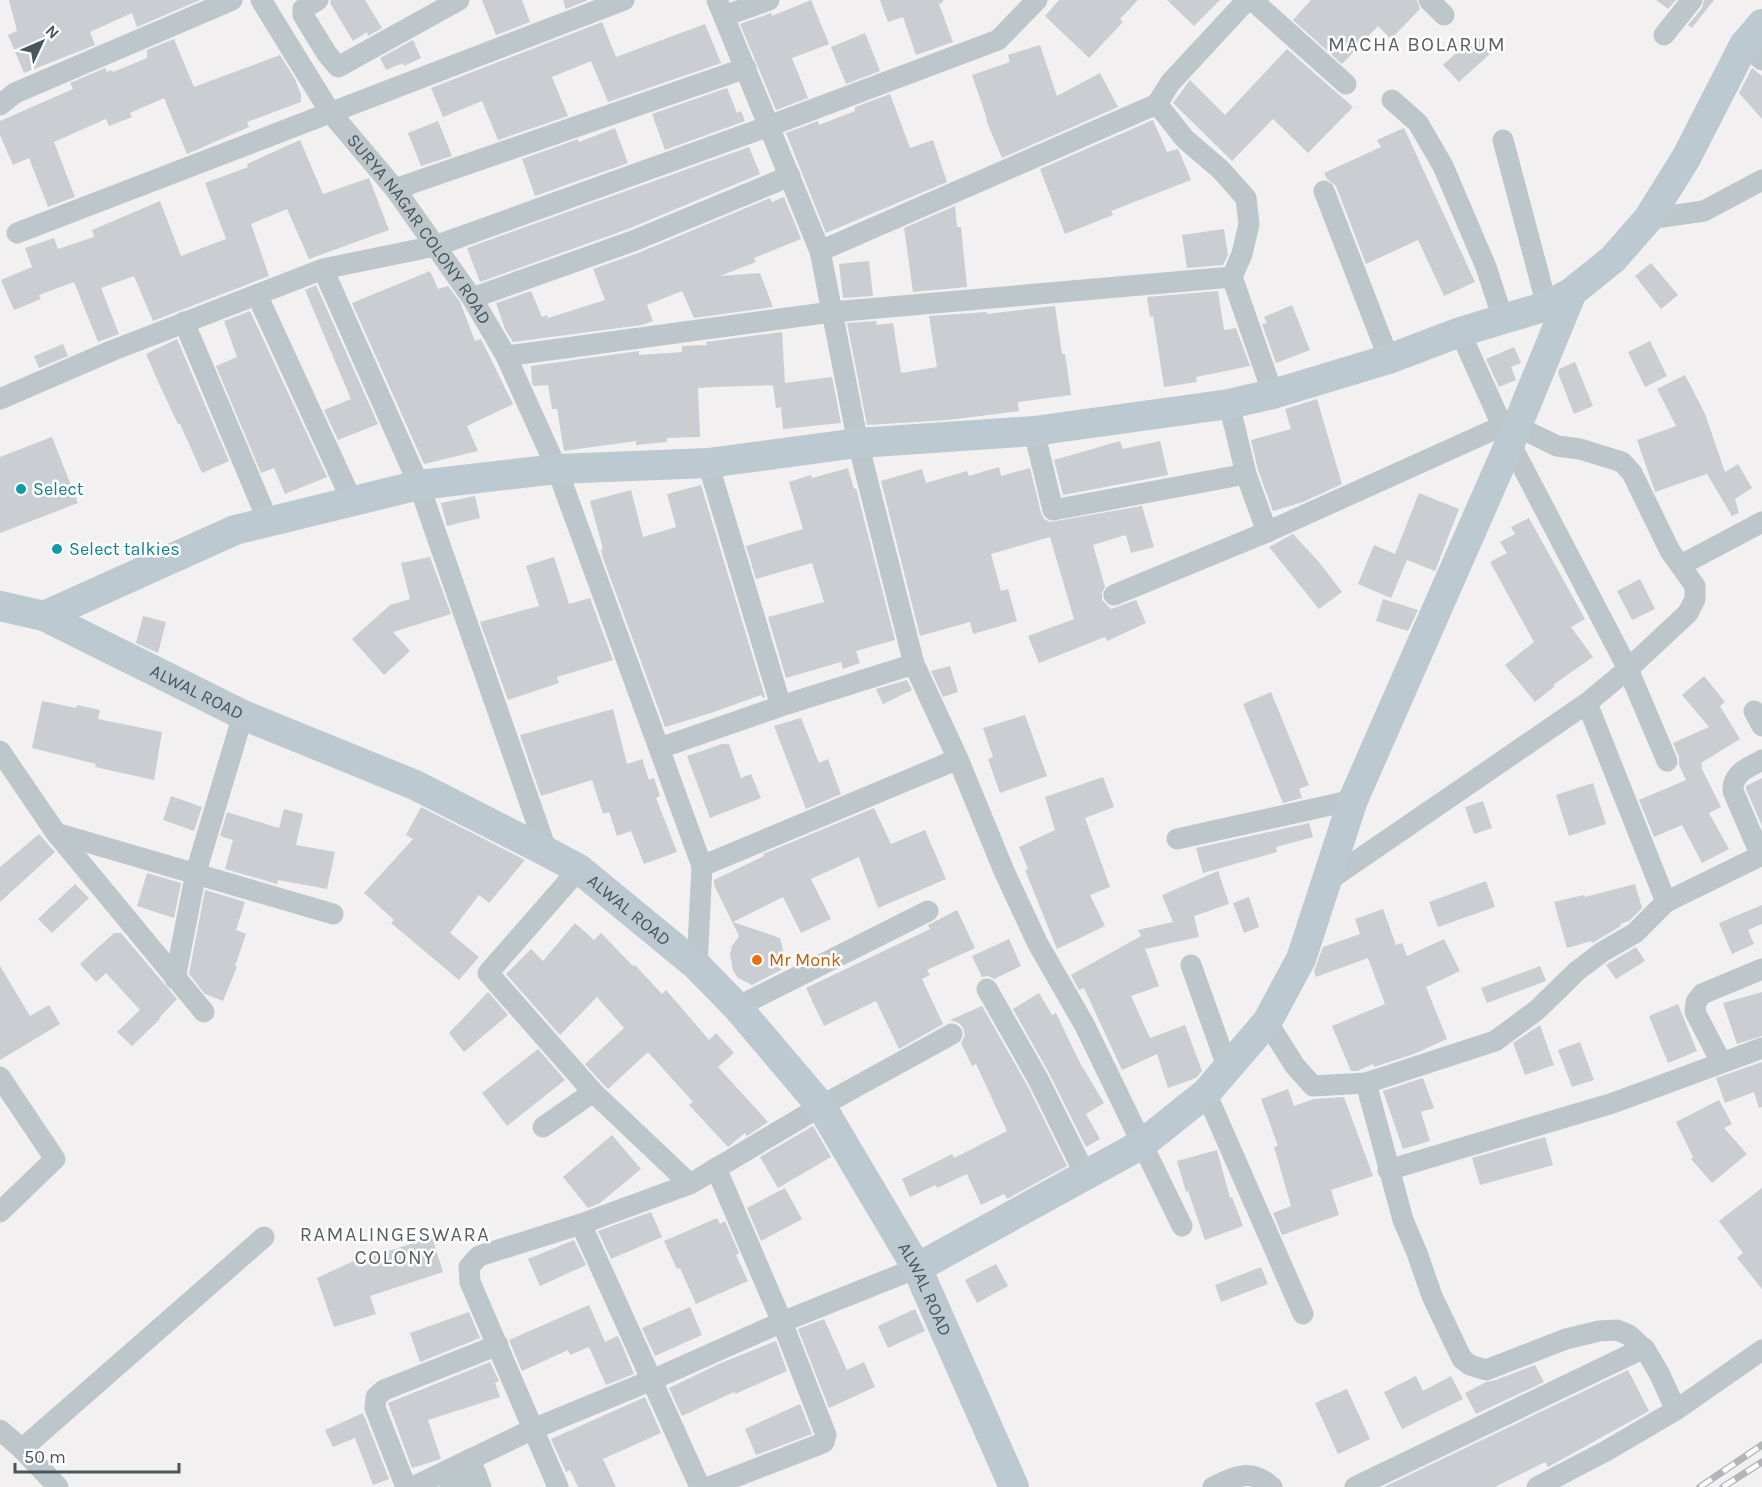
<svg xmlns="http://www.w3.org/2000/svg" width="1762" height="1487" font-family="Karla,sans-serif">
  <rect width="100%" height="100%" fill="#f2f0f0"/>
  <g fill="#caced2">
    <path d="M9 0H200L137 27 132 13 90 32 95 45 24 73 8 35 17 31Z"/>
    <path d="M331 0H365L382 28 368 36 367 32 353 41 330 3Z"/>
    <path d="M482 0H522L530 22 496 35Z"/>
    <path d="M563 0H588L566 9Z"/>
    <path d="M811 0 829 44 792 58 808 98 776 110 740 24 771 13 772 16Z"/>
    <path d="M880 0H943V2L939 4 953 42 916 55 903 17 888 22Z"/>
    <path d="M1059 0H1138L1120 19 1123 22 1089 58 1045 16Z"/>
    <path d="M1167 0H1220L1194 26Z"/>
    <path d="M1311 0H1417L1420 9 1391 39 1378 26 1342 64 1293 20Z"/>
    <path d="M1656 0H1676L1668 9Z"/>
    <path d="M1704 0H1714L1692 28 1688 25 1702 8Z"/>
    <path d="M602 22 616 57 705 24 721 63 608 102 591 61 552 77 568 116 498 140 482 101 443 117 431 88Z"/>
    <path d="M865 33 880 71 846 84 831 47Z"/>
    <path d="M1476 35 1492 52 1459 82 1443 65Z"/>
    <path d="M174 39 194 87 280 55 295 79 301 95V102L247 122 249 127 187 154 164 98 130 113 132 117 109 126 106 119 54 142 75 197 48 207 29 158 13 165 0 135V121L73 89 70 83 105 68 107 72 112 70 113 72 147 58V50Z"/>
    <path d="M413 40 421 58 404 66 403 63 386 70 380 58Z"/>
    <path d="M1040 45 1057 96 1100 73 1118 107 1002 158 986 120 987 119 972 75 1010 62 1008 55Z"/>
    <path d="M1287 49 1353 107 1308 153 1273 119 1232 161 1173 103 1190 80 1225 115Z"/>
    <path d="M1752 68 1762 76V119L1739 93Z"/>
    <path d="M727 88 737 113 741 111 745 121 665 150 652 114Z"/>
    <path d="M890 94 910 148 933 140 947 182 826 233 786 133 818 121 819 125 855 111V107Z"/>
    <path d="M1153 120 1167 152 1177 149 1179 151 1191 180 1111 211 1113 215 1065 234 1040 169Z"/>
    <path d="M438 121 452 156 421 166 408 133Z"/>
    <path d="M615 128 628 163 535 196 522 159 578 139 579 142Z"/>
    <path d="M1404 128 1475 282 1444 296 1418 240 1366 264 1336 186 1327 179 1324 173 1381 147 1377 140Z"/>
    <path d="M300 140 323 194 369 178 389 230 309 259 287 209 251 224 269 276 153 321 134 276 101 288 119 334 98 342 74 282 39 295 41 299 14 310 1 280 32 267 25 248 54 238 58 249 94 237 92 230 160 201 181 256 226 239 205 183 248 167 247 164Z"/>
    <path d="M749 147 760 174 628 229 480 282 467 248Z"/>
    <path d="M784 197 801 239 754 258 756 262 720 276 760 273 773 307 694 318 682 291 647 305 653 321 642 325 513 342 505 329 496 303 531 291 542 317 547 315 548 318 605 300 593 269 638 253 770 198 772 202Z"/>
    <path d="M955 206 957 227H961L967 287 913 292 904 228Z"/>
    <path d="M1224 229 1228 255 1223 265 1187 268 1182 235Z"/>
    <path d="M869 261 873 296 843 298 839 264Z"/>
    <path d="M1651 263 1678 295 1661 309 1635 276Z"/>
    <path d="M430 271 438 289 448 286 460 302 475 341 481 339 513 404 467 426 478 451 424 464 352 303Z"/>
    <path d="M316 285 378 424 338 440 324 410 351 399 305 290Z"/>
    <path d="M1218 291 1224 330 1236 328 1250 366 1196 377 1197 382 1164 387 1153 316 1150 317 1147 297Z"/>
    <path d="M1292 305 1310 350 1276 363 1262 324 1267 323 1264 317Z"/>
    <path d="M1055 306 1062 354H1065L1071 395 1018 402 1019 411 948 420 867 425 847 323 876 321 877 325 893 323 901 373 937 367 929 316 987 312V314Z"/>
    <path d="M250 311 327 477 285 494 274 468 261 473 216 366 237 357 224 321Z"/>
    <path d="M782 332 785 383 832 377 841 423 783 429 781 407 776 408 773 385H777L713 387 698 388 700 437 667 438V442L636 445V441L564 451 557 409H552L548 385 534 386 532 384 531 366 639 351V355L682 352V346L707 345 706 342Z"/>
    <path d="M177 339 229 461 202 473 180 424H178L160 386 146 354Z"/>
    <path d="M1650 341 1667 376 1645 387 1628 352Z"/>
    <path d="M63 344 68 356 39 368 34 356Z"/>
    <path d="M1514 347 1521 363 1511 367 1516 380 1499 387 1486 359Z"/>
    <path d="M1575 362 1593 406 1574 414 1558 373 1559 369Z"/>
    <path d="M1685 375 1705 414 1725 472 1738 464 1752 488 1735 499 1739 513 1732 516 1707 474 1655 492 1637 440 1676 426 1657 389Z"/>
    <path d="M1317 399 1342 484 1303 502 1273 511 1258 470 1251 440 1291 429 1285 409Z"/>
    <path d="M52 437 78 503 0 533V457Z"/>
    <path d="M1120 441 1123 449 1160 441 1168 475 1063 495 1054 460Z"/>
    <path d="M999 467 1001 476 1030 468 1041 513 1044 519 1050 522 1142 506 1154 547 1131 553 1126 535 1093 545 1105 587 1102 593V600L1111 609 1136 600 1146 623 1107 641 1105 637 1039 663 1028 636 1074 619 1050 537 991 554 1001 591 1008 589 1017 621 973 634 970 622 920 636 881 481 922 469 926 483 967 471 969 476Z"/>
    <path d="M848 468 854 489 856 488 895 640 856 651 860 663 843 669 841 662 786 678 768 617 824 602 812 563 756 579 746 546 803 529 789 482 811 475 812 478Z"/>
    <path d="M701 485 765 697 763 698 761 695 711 713 665 727 603 558 601 550 603 549 590 501 631 490 643 537 676 527 667 494Z"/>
    <path d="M1419 493 1459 509 1435 571 1407 560 1391 598 1358 584 1374 545 1395 554Z"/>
    <path d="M475 496 480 518 447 526 441 503Z"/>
    <path d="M1529 518 1585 619 1571 627 1593 657 1553 685 1555 686 1535 702 1505 665 1534 642 1490 562 1507 553 1500 542 1515 534 1511 527Z"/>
    <path d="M1293 534 1319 562 1342 592 1319 609 1269 547Z"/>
    <path d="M430 557 451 614 393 632 410 651 384 675 352 639 390 605 410 599 401 563Z"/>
    <path d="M554 557 569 604 590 598 613 660 557 677 559 683 508 700 480 622 539 606 526 566Z"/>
    <path d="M1640 579 1655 609 1632 620 1617 591Z"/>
    <path d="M1383 599 1418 610 1408 631 1376 621Z"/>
    <path d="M143 616 166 622 158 653 136 643Z"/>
    <path d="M950 666 958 692 943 697 931 671Z"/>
    <path d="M1704 676 1725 702 1720 706 1740 739 1701 763 1703 767H1701L1721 807 1709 813 1729 849 1702 863 1682 825 1654 837 1639 800 1686 780 1679 765V757L1673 743 1709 727 1682 695Z"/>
    <path d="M907 680 912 690 883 704 876 689Z"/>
    <path d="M1271 692 1309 785 1299 789 1302 798 1283 803 1243 704Z"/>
    <path d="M42 701 76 708 77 705 100 710 98 719 162 732 154 780 95 767 96 764 32 748Z"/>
    <path d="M613 709 627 764 642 759 649 780 654 778 660 796 656 798 677 852 644 864 631 831 617 836 609 812 603 814 592 780 541 796 520 735Z"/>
    <path d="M1025 715 1047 776 1000 793 988 759 993 757 983 728Z"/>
    <path d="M801 718 819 763 828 759 841 794 806 809 774 726Z"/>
    <path d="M722 744H729L741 778 751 774 761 798 710 818 687 756Z"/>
    <path d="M1103 777 1114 807 1085 818 1110 887 1090 895 1105 926 1057 949 1025 870 1028 869 1019 847 1055 830 1045 797Z"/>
    <path d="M1762 778V826L1746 789V786Z"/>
    <path d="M1593 783 1606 824 1569 836 1556 795Z"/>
    <path d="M171 796 202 807 194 831 163 820Z"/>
    <path d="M1483 801 1492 828 1474 834 1465 807Z"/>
    <path d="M421 807 525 860 489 903 479 895 450 933 479 957 459 980 391 923 394 920 364 893 413 839 406 835Z"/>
    <path d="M874 808 891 844 925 830 946 879 878 908 859 857 811 879 831 919 801 933 783 897 733 922 780 938 785 958 781 970 752 985 738 978 733 971 730 954 732 946 739 936 714 885V880L764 856 763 854Z"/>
    <path d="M284 809 303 814 296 845 335 852 327 889 278 880 277 884 225 869 233 840 220 836 227 812 279 828Z"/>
    <path d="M1309 823 1313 837 1276 847 1277 852 1203 873 1196 848Z"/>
    <path d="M39 834 55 852 0 902V867Z"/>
    <path d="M1218 871 1229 904 1194 916 1199 937 1145 949 1159 986 1131 996 1150 1038 1185 1025 1202 1071 1196 1078 1168 1088 1157 1054 1122 1070 1084 988 1079 990 1071 975 1141 936 1138 930 1173 922 1162 895Z"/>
    <path d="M147 873 181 883 174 918 137 906Z"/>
    <path d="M1486 881 1495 907 1438 927 1429 902Z"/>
    <path d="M75 884 89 898 52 933 38 919Z"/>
    <path d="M1635 884 1642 908 1629 921 1620 924 1621 926 1592 943 1591 941 1567 948 1554 902 1584 895 1585 897Z"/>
    <path d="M205 890 245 902 236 930 246 934 235 966 237 967 223 1001 205 994 189 974Z"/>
    <path d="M1249 897 1259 927 1244 933 1233 903Z"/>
    <path d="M1762 905V924L1748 930 1754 944 1732 954 1719 923Z"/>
    <path d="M1383 909 1396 945 1402 943 1407 956 1444 939 1460 971 1426 987 1447 1039 1414 1054 1374 1067 1373 1064 1357 1071H1351L1332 1026 1385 1004 1368 958 1316 977 1314 971 1323 947 1360 934 1355 919Z"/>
    <path d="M957 910 975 948 927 970 930 975 922 979 943 1024 899 1049 876 1001 824 1026 806 988 930 929 928 925Z"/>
    <path d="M575 923 594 940 601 933 633 966 635 965 662 994 666 990 709 1040 716 1033 734 1053 718 1067 768 1122 747 1136 745 1133 728 1147 689 1105 693 1102 648 1052 608 1089 602 1083 585 1064 624 1028 597 997 560 1035 506 974 531 949 543 961Z"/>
    <path d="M114 933H121L177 999 159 1018 160 1019 132 1046 117 1032 140 1010 106 973 96 982 80 964Z"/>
    <path d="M1009 939 1021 966 994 979 988 976 982 977 972 956Z"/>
    <path d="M1636 947 1645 961 1616 979 1606 965Z"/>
    <path d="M0 966 30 1016 49 1005 60 1024 0 1060Z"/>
    <path d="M1540 966 1546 981 1487 1003 1481 988Z"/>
    <path d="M488 992 508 1015 464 1052 449 1033Z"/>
    <path d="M1762 992V1036L1737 1044 1723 1003Z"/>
    <path d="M1039 993 1052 1015 1056 1013 1079 1061 1104 1103 1086 1114 1100 1139 1086 1147 1049 1073 1013 1009Z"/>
    <path d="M1678 1004 1697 1051 1668 1063 1649 1016Z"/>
    <path d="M982 1006 1027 1085 1067 1166 1007 1199 1004 1194 981 1205 967 1174 937 1188 936 1185 910 1197 902 1179 952 1154 954 1158 1007 1131 976 1064 972 1066 961 1043 965 1035 963 1028 959 1023 950 1020Z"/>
    <path d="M1540 1025 1554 1065 1525 1075 1513 1043Z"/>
    <path d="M1580 1042 1594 1080 1572 1087 1558 1050Z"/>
    <path d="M538 1049 565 1080 507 1126 482 1093Z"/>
    <path d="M1762 1062V1107L1759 1108 1754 1092 1725 1103 1716 1078Z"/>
    <path d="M1423 1078 1434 1108 1421 1112 1430 1141 1403 1149 1383 1091Z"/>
    <path d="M1288 1089 1294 1106 1314 1099 1344 1097 1373 1176 1331 1190 1339 1215 1282 1235 1273 1213 1291 1206 1274 1147 1278 1146 1261 1099Z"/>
    <path d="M1719 1100 1732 1124 1724 1128 1747 1154 1712 1183 1691 1159 1693 1157 1676 1122Z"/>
    <path d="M813 1126 831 1157 778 1188 760 1157Z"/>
    <path d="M612 1135 641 1169 600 1203 588 1208 563 1177Z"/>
    <path d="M1545 1137 1553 1165 1480 1185 1472 1158Z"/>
    <path d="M1217 1150 1230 1198 1232 1197 1243 1226 1205 1240 1188 1191 1186 1192 1177 1161Z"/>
    <path d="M785 1188 802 1219 761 1241 747 1208Z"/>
    <path d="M1762 1188V1289L1737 1258 1743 1253 1719 1221Z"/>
    <path d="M651 1212 662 1237 611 1259 598 1231Z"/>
    <path d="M717 1218 720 1224 725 1221 739 1253 736 1255 748 1281 696 1304 680 1268 677 1269 664 1241Z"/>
    <path d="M432 1237 443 1272 370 1296 376 1314 334 1327 317 1278 360 1258 361 1260Z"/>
    <path d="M574 1240 586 1265 540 1286 528 1259Z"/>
    <path d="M996 1264 1008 1286 977 1303 965 1280Z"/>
    <path d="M1261 1267 1268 1284 1221 1302 1215 1285Z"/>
    <path d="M589 1305 605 1342 617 1336 619 1338 634 1374 606 1385 589 1347 570 1355 568 1350 522 1371 509 1340Z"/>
    <path d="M690 1307 702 1335 655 1356 642 1328Z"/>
    <path d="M915 1309 925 1331 888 1348 878 1326Z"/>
    <path d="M469 1312 480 1338 420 1362 410 1333Z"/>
    <path d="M824 1319 847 1370 864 1362 875 1387 829 1408 798 1329Z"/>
    <path d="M776 1341 787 1371 735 1394 734 1392 682 1416 669 1388 721 1363Z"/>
    <path d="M490 1362 499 1381 495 1383 500 1397 428 1420 441 1459 412 1468 388 1403Z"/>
    <path d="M1535 1365 1544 1382 1476 1414 1465 1393 1486 1382 1496 1380Z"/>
    <path d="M1628 1370 1649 1411 1548 1467 1545 1462 1495 1487H1384Z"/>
    <path d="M1416 1376 1423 1391 1451 1376 1463 1399 1402 1429 1384 1392Z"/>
    <path d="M1347 1389 1370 1439 1338 1454 1315 1403Z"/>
    <path d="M645 1397 661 1433 603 1459 616 1487H578L570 1470 566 1472 551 1439Z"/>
    <path d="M800 1404 812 1434 756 1455 745 1429Z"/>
    <path d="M363 1413 389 1479 373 1485 355 1438 333 1447 325 1430Z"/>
  </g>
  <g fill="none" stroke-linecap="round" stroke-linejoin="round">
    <g stroke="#bdc6cb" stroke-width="21">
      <path id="s1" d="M261 0 330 112 395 189 472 298 506 356 557 469 702 866 697 966"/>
      <path d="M318 0 303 9V15L327 54 338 67 459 0"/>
      <path d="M717 0 820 251 858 443 914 664 958 759 1004 871 1038 944 1084 1024 1182 1226"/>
      <path d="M1252 0 1346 84"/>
      <path d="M1429 0 1444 15"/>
      <path d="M724 16 769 0"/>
      <path d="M1664 35 1692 0"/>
      <path d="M1744 45 1762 60"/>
      <path d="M1392 100 1418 123 1443 166 1486 267 1503 319"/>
      <path d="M0 105 15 93 232 0"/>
      <path d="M1503 140 1547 306"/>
      <path d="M395 189 746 68"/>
      <path d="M1324 191 1389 359"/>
      <path d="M1648 219 1704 211 1762 180"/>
      <path d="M17 233 624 0"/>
      <path d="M820 251 1157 104"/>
      <path d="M323 269 419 485 547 852"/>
      <path d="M1232 277 1273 394"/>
      <path d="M257 295 352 501"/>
      <path d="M472 298 633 241 790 176"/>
      <path d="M184 322 268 521"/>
      <path d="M1460 332 1510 443 1628 669 1667 761"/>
      <path d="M506 356 832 312 1232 277 1242 254 1249 224 1246 198 1221 170 1185 139 1157 104 1170 83 1247 0"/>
      <path d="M0 399 111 351 323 269 435 246 769 126 998 40 1037 0"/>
      <path d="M1034 431 1053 510 1246 474"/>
      <path d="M708 463 781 706"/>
      <path d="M1267 532 1502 426"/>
      <path d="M1681 565 1762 522"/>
      <path d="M1114 595 1267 532 1246 474 1229 404"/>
      <path d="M1587 703 1666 902"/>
      <path d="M1754 711 1762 726"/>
      <path d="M660 748 781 706 914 664"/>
      <path d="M0 751 56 833 204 1012"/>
      <path d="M56 833 333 914"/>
      <path d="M1177 839 1353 800"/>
      <path d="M1761 856 1733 791C1732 773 1748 768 1762 760"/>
      <path d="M702 866 958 759"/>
      <path d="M579 869 488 973 593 1092 690 1184"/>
      <path d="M1326 882 1587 703 1628 669 1688 613 1695 599V586L1670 551 1632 473 1622 462 1580 449 1557 446 1516 426"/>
      <path d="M1191 965 1228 1069"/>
      <path d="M175 979 196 872 243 715"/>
      <path d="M987 989 1038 1079 1085 1174"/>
      <path d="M737 1007 928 911"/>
      <path d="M1267 1022 1295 1066 1313 1086 1366 1083 1403 1220 1417 1253 1432 1296 1462 1359 1470 1365 1486 1370 1566 1339 1599 1331 1617 1330 1629 1335 1646 1351 1659 1373 1676 1410"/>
      <path d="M1721 1062 1695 1012 1696 1002 1702 994 1762 969"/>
      <path d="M0 1077 55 1159 0 1212"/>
      <path d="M1366 1083 1495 1041 1537 1010 1577 971 1602 952 1635 933 1666 902 1762 855"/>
      <path d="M1206 1093 1303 1314"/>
      <path d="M543 1127 593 1092"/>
      <path d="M1388 1170 1613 1103 1762 1048"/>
      <path d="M581 1224 700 1487"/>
      <path d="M0 1430 22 1449 58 1487"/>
      <path d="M22 1449 264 1237"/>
      <path d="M470 1459 481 1487"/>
      <path d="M406 1487 375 1408 376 1397 384 1390 498 1345"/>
      <path d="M413 1487 533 1429 652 1380 782 1322 917 1268"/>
      <path d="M450 1487 476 1474"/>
      <path d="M558 1487 470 1282 469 1267 479 1256 581 1224 690 1184 821 1106 952 1034"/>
      <path d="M709 1487 818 1445 824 1442 826 1435 782 1322 716 1168"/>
      <path d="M1213 1487C1236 1476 1251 1468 1272 1487"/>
      <path d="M1355 1487 1644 1348"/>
      <path d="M1537 1487 1606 1451 1676 1410 1762 1350"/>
    </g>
    <g stroke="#bdc9d0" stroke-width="30">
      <path id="s2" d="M0 606 44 616 243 715 415 785 547 852 579 869 697 966 737 1007 821 1106 917 1268 1014 1487"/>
      <path d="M44 616 235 530 419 485 557 469 708 463 858 443 1034 431 1229 404 1273 394 1389 359 1460 332 1547 306 1572 292 1613 259 1648 219 1686 158 1744 45 1762 24"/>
      <path d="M917 1268 1142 1144 1206 1093 1267 1022 1301 959 1353 800 1510 443 1572 292"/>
    </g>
    <defs>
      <g id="rail">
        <path d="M1700 1487 1762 1445"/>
        <path d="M1723 1487 1762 1462"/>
      </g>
    </defs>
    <use href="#rail" stroke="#b2b6b9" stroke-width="7"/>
    <use href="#rail" stroke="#fff" stroke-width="4.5" stroke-dasharray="14" stroke-linecap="butt"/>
  </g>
  <g fill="#0f9aa8" stroke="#fff" stroke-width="2">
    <circle cx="21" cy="489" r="6"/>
    <circle cx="57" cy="549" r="6"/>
  </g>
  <circle fill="#e8710a" stroke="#fff" stroke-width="2" cx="757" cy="960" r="6"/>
  <g text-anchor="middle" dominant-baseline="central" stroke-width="5" stroke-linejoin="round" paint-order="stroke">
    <g font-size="18" fill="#49565c" stroke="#fff">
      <text stroke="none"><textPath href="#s1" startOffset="279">SURYA NAGAR COLONY ROAD</textPath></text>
      <text stroke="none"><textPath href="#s2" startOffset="216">ALWAL ROAD</textPath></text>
      <text stroke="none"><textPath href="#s2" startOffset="702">ALWAL ROAD</textPath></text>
      <text stroke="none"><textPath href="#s2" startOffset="1188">ALWAL ROAD</textPath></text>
    </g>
    <g font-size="18" fill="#0d838f" stroke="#fff" text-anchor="start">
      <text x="33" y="489">Select</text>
      <text x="69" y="549">Select talkies</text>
    </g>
    <g font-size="18" fill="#c56008" stroke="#fff" text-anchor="start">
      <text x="769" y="960">Mr Monk</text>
    </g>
    <g font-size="20" letter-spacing="1.5" fill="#5d6164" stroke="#fff">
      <text x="1417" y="44">MACHA BOLARUM</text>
      <text x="395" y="1234">RAMALINGESWARA<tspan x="395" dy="23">COLONY</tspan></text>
    </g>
  </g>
  <g transform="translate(42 42) rotate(46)" stroke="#ffffff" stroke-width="4.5" paint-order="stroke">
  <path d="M0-4.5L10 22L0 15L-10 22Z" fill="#49565c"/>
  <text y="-9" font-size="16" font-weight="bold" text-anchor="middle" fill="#49565c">N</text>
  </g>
  <path d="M15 1463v9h164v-9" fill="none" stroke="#49565c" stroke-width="3"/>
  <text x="24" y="1463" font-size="18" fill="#49565c" stroke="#ffffff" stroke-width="4.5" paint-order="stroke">50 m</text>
</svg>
